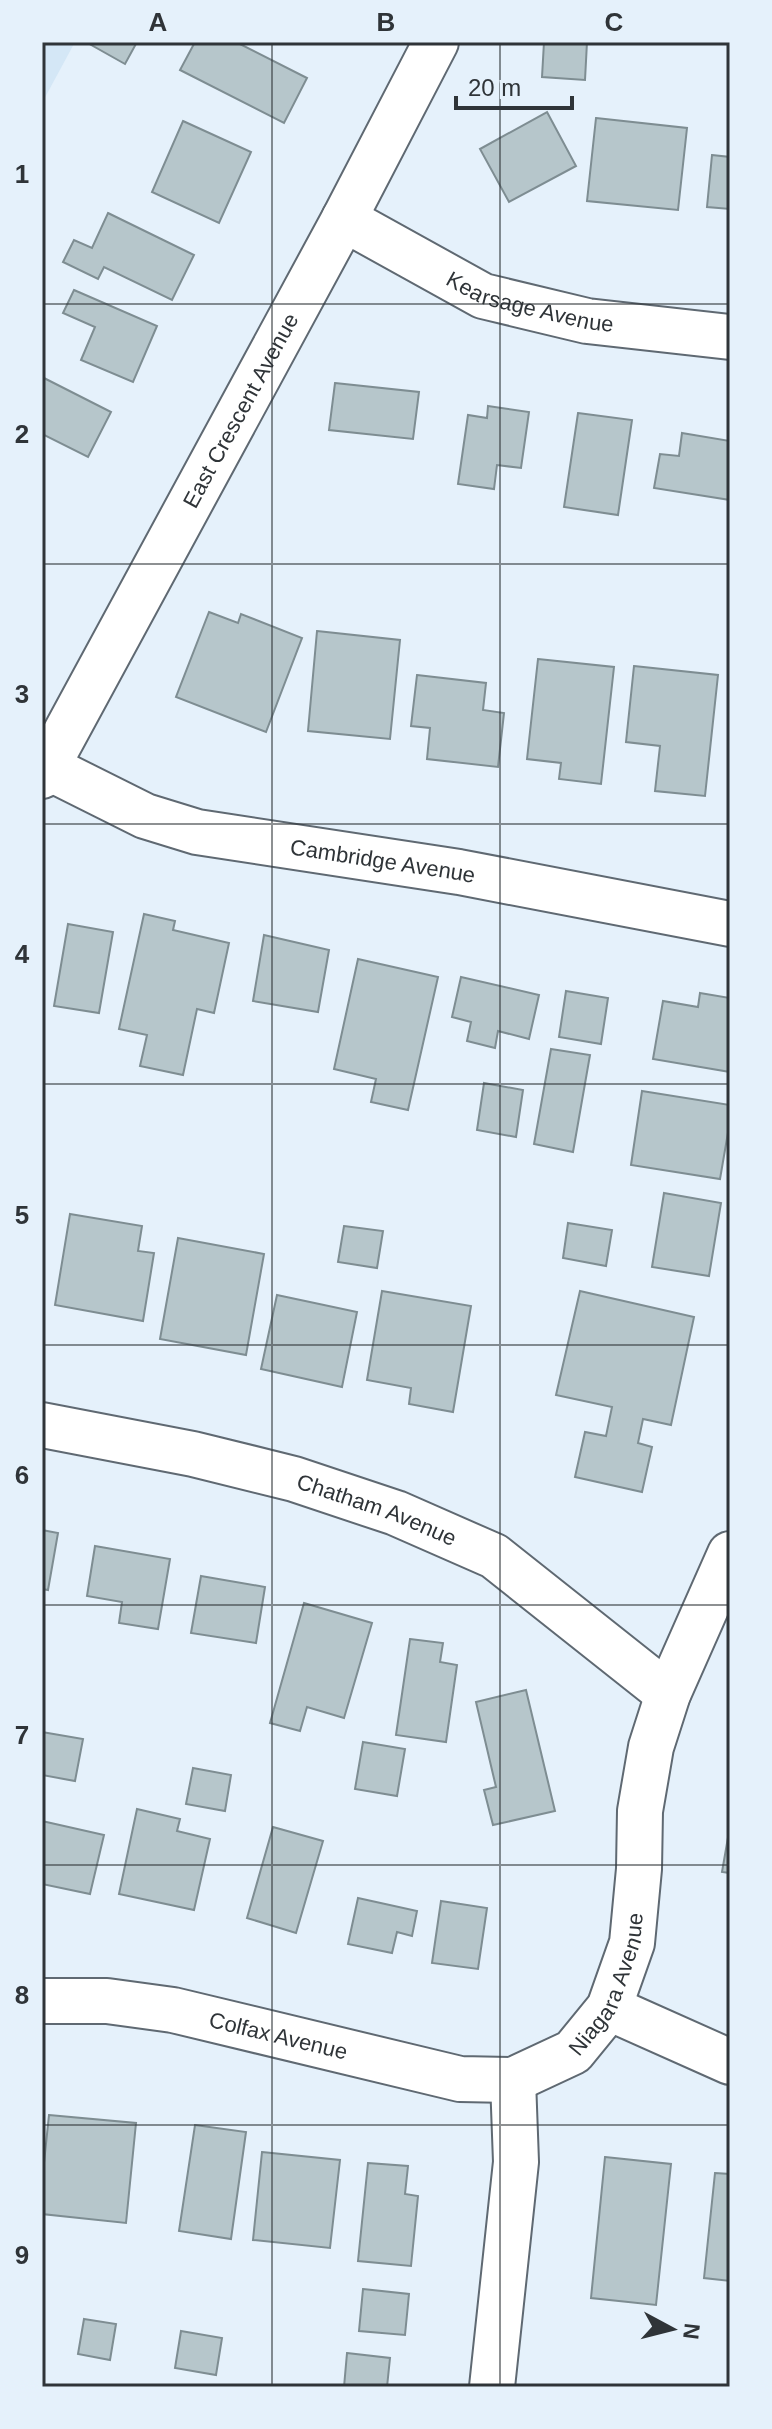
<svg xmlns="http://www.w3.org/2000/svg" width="772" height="2429" font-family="Arial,sans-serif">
  <rect width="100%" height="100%" fill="#e5f1fb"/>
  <path fill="#d4e7f6" d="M42 42H75L42 103Z"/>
  <g fill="#b6c6cb" stroke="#7e8d92" stroke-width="2">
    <path d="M86 42H137L125 64Z"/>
    <path d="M195 42H236L307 78 284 123 180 70Z"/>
    <path d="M544 42H587L585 80 542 77Z"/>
    <path d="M547 112 576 166 509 202 480 149Z"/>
    <path d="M596 118 687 128 678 210 587 201Z"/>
    <path d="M183 121 251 152 219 223 152 192Z"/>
    <path d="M712 155 730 157V209L707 207Z"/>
    <path d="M108 213 194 255 172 300 104 267 98 279 63 262 74 240 92 248Z"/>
    <path d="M74 290 157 326 133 382 81 360 95 327 63 313Z"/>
    <path d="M42 377 111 412 88 457 42 434Z"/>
    <path d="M335 383 419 392 413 439 329 430Z"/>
    <path d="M488 406 529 412 521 468 497 465 494 489 458 484 468 415 487 418Z"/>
    <path d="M578 413 632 420 618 515 564 507Z"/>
    <path d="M682 433 730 441V500L654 488 660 454 679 456Z"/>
    <path d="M209 612 238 623 241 614 302 638 266 732 176 697Z"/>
    <path d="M317 631 400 640 390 739 308 731Z"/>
    <path d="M538 659 614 667 601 784 559 779 561 763 527 759Z"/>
    <path d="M634 666 718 675 705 796 655 791 660 746 626 742Z"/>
    <path d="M417 675 486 683 483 710 504 713 498 767 427 759 430 728 411 726Z"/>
    <path d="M144 914 175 921 173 930 229 943 214 1013 197 1009 183 1075 140 1066 147 1035 119 1029Z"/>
    <path d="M68 924 113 932 99 1013 54 1006Z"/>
    <path d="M264 935 329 950 318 1012 253 1001Z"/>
    <path d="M358 959 438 977 408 1110 371 1102 376 1079 334 1069Z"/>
    <path d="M461 977 539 995 529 1039 498 1031 495 1048 467 1041 471 1022 452 1017Z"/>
    <path d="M566 991 608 998 601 1044 559 1037Z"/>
    <path d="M700 993 730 998V1072L653 1059 663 1001 698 1007Z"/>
    <path d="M551 1049 590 1055 573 1152 534 1144Z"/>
    <path d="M484 1083 523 1090 516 1137 477 1130Z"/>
    <path d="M642 1091 730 1105V1121L720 1179 631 1165Z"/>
    <path d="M664 1193 721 1203 709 1276 652 1267Z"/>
    <path d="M70 1214 142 1226 138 1251 154 1253 143 1321 55 1305Z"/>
    <path d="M568 1223 612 1230 606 1266 563 1258Z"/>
    <path d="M344 1226 383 1231 377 1268 338 1262Z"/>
    <path d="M178 1238 264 1254 246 1355 160 1339Z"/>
    <path d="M382 1291 471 1306 453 1412 409 1404 411 1388 367 1380Z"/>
    <path d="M580 1291 694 1317 671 1425 643 1419 638 1443 652 1447 642 1492 575 1477 585 1432 606 1436 612 1407 556 1395Z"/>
    <path d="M277 1295 357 1312 342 1387 261 1369Z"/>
    <path d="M42 1530 58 1533 48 1590 42 1589Z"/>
    <path d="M95 1546 170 1559 158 1629 119 1623 122 1602 87 1596Z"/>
    <path d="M201 1576 265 1587 256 1643 191 1633Z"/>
    <path d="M304 1603 372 1623 344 1718 307 1707 300 1731 270 1723Z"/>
    <path d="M410 1639 443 1643 440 1662 457 1665 446 1742 396 1735Z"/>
    <path d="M526 1690 555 1811 493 1825 484 1790 496 1787 476 1702Z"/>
    <path d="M42 1732 83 1739 75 1781 42 1775Z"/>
    <path d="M363 1742 405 1749 397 1796 355 1789Z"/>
    <path d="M193 1768 231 1775 225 1811 186 1804Z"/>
    <path d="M137 1809 180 1819 177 1831 210 1839 194 1910 119 1894Z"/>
    <path d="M42 1821 104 1835 90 1894 42 1884Z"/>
    <path d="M730 1826V1873L722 1872Z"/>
    <path d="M273 1827 323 1841 296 1933 247 1918Z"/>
    <path d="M358 1898 417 1911 412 1936 397 1932 392 1953 348 1944Z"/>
    <path d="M441 1901 487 1908 478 1969 432 1963Z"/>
    <path d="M49 2115 136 2123 126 2223 42 2214V2182Z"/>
    <path d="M195 2125 246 2132 231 2239 179 2231Z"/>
    <path d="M262 2152 340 2160 330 2248 253 2240Z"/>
    <path d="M605 2157 671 2164 656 2305 591 2298Z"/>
    <path d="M368 2163 408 2166 405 2194 418 2196 411 2266 358 2261Z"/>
    <path d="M715 2173 730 2174V2281L704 2278Z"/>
    <path d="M363 2289 409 2294 405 2335 359 2331Z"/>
    <path d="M84 2319 116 2324 110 2360 78 2354Z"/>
    <path d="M181 2331 222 2338 216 2375 175 2368Z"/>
    <path d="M347 2353 390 2358 387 2387H344Z"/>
  </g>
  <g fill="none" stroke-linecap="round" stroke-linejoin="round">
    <defs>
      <g id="minor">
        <path id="s1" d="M344 219 483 296 587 321 730 337"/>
        <path id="s2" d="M47 767 145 816 197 832 459 872 730 924"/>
        <path id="s3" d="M42 776 344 219 436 42"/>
        <path id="s4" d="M42 1425 193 1454 294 1479 396 1513 494 1556 668 1694"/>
        <path id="s5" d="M42 2001H107L173 2010 460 2079 513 2080 573 2052 609 2008 632 1943 639 1869 640 1811 651 1747 668 1694 730 1554"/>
        <path d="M609 2008 730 2062"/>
        <path d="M492 2387 516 2162 513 2080"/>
      </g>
    </defs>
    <use href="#minor" stroke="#5f6972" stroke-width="48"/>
    <use href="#minor" stroke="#fff" stroke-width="44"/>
  </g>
  <path fill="none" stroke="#2f3438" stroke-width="2" stroke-opacity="0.55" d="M272 42V2387M500 42V2387M42 304H730M42 564H730M42 824H730M42 1084H730M42 1345H730M42 1605H730M42 1865H730M42 2125H730"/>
  <g text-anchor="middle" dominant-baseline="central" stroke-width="6" stroke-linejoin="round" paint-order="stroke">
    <g font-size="22" fill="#2f3438" stroke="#e5f1fb">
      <text stroke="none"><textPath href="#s1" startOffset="206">Kearsage Avenue</textPath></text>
      <text stroke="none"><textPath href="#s3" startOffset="416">East Crescent Avenue</textPath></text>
      <text stroke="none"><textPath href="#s2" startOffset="352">Cambridge Avenue</textPath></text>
      <text stroke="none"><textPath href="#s4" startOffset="346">Chatham Avenue</textPath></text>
      <text stroke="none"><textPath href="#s5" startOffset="624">Niagara Avenue</textPath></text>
      <text stroke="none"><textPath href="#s5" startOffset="240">Colfax Avenue</textPath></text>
    </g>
  </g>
  <rect width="772" height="2429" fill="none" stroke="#e5f1fb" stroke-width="88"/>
  <g transform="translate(672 2329) rotate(97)" stroke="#e5f1fb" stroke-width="6" paint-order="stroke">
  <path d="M0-6L14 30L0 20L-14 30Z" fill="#2f3438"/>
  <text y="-12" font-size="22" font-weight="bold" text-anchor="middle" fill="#2f3438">N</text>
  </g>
  <path d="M456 96v12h116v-12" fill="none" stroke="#2f3438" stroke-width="4"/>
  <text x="468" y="96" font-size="24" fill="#2f3438" stroke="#e5f1fb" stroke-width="6" paint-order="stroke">20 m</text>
  <rect x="44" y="44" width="684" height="2341" fill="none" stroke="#2f3438" stroke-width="3"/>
  <g font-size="26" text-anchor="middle" font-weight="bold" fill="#2f3438">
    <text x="158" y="31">A</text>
    <text x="386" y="31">B</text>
    <text x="614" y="31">C</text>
    <text x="22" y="183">1</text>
    <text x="22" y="443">2</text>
    <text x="22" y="703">3</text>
    <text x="22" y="963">4</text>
    <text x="22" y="1224">5</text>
    <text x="22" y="1484">6</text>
    <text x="22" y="1744">7</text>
    <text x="22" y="2004">8</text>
    <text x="22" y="2264">9</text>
  </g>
</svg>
